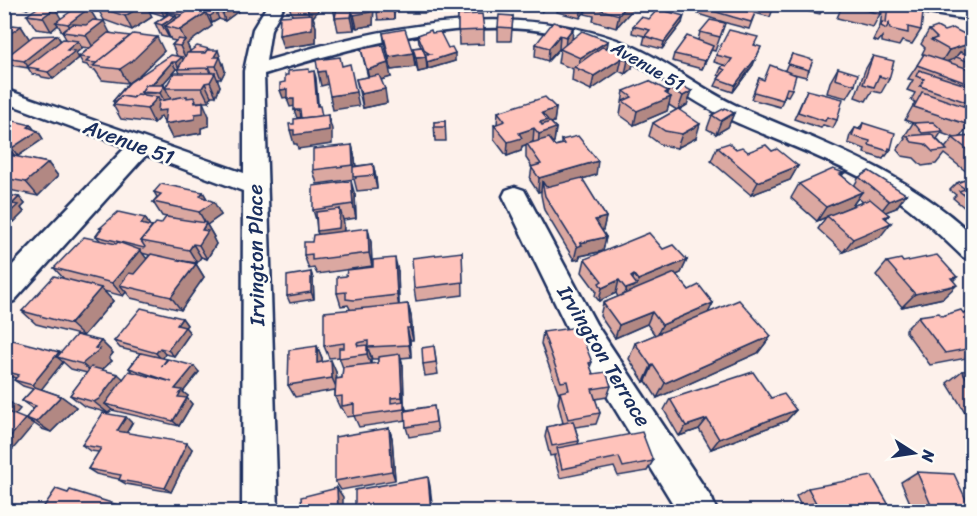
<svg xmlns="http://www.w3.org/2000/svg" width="977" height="516" font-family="Sriracha,sans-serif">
  <rect width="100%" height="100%" fill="#fdf1eb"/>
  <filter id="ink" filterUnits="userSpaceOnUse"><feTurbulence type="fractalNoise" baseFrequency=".0167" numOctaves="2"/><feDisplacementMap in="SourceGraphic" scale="12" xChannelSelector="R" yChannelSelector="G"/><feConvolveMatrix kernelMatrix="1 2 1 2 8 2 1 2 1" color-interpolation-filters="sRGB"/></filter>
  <g filter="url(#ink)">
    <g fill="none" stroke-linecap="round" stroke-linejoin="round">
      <defs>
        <g id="street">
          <path d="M268 4H285L271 29 266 61C380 28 500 0 617 40 662 56 700 90 744 109 832 147 899 168 972 234V260L963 257C940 235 917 213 891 195 841 163 785 144 731 120 687 100 650 67 605 48 497 3 370 43 264 74L278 512H242L243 191 146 155 14 301 4 304V274L126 147 4 102V89L244 173V71L253 29Z"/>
          <path d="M515 187 524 190 596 324 712 499 717 512H678L574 342 503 196 506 190Z"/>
        </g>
        <path id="secondary" d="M899 4H953L972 8V20L909 10Z"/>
      </defs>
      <use href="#street" stroke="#1b2f5e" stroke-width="5"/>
      <use href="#secondary" stroke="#1b2f5e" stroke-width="5"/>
      <use href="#street" fill="#fdfcf7" fill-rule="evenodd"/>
      <use href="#secondary" fill="#fdfcf7" fill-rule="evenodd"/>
    </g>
    <g fill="#dba8a1" stroke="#1b2f5e" stroke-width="1.5" fill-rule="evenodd">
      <path d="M13 4H35V5L27 9Z"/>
      <path d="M89 4H243L244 7 225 21 219 19 212 23 210 22 212 26 187 44 190 51 209 50 223 63 225 71 221 79H217L220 86 216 96H211L209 102H196L209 116V126L201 128V133L172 138 161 116 154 123 121 119 113 105 114 103 113 101 128 83 102 80 95 70 90 69 87 65 83 64 79 57 89 48 82 47V48L76 53 79 58 53 79 42 77 40 75 32 74 28 68 10 65 5 58 21 26 29 39 57 35 61 41 66 39 58 25 51 31 36 29 27 15 61 19 96 20 110 33 164 51 139 75 130 81 177 56 172 45 176 41 171 40 170 38H169L161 36 155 23 167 15V14L164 16 149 11 152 17 132 30 104 20 99 11 91 8ZM176 69H178L180 73 165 88 164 85H162Z"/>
      <path d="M374 4 373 25 357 28 355 26 354 30 338 31 333 8Z"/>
      <path d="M376 4H395L394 19 378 20Z"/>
      <path d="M404 4H435L434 9H427L426 13H406Z"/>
      <path d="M520 4H549L542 11Z"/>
      <path d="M558 4H651L647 10 633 5 631 11 616 28 593 21 594 16 585 14 586 10 580 18 557 12Z"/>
      <path d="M748 4H775L770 17 755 13 749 29 730 24 698 14 700 7 746 10Z"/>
      <path d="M788 4H825L820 14 787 7Z"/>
      <path d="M843 4H883L880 14 873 27 837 18Z"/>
      <path d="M886 4H919L921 30 912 44 902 41 899 46 882 42V37L878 42 873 40 880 26 882 12Z"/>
      <path d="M289 6H318L317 7 318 11 313 17 316 27V43L283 48 292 15Z"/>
      <path d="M458 15 484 30V44L459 45Z"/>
      <path d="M513 16 511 41H498V27Z"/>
      <path d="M649 19 682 23 662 49 643 44 645 36 632 33 633 26Z"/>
      <path d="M725 23 715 51 711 50 702 69 672 61 674 54 698 40 700 32Z"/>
      <path d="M573 28 572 39 608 41 607 48 635 55 632 68 625 74 619 71 591 90 572 81 573 69 558 63 560 49H559L548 61 535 57 536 44Z"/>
      <path d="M929 30 969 55 972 56V92L963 106 969 125 960 137 972 136V176L944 154 936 164 922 166 914 158 902 156 897 150 905 139 904 137 913 123 905 120 915 102 911 100 915 93 907 90 913 80 908 79 924 55 922 54 925 48 921 44ZM941 133 955 138H953L945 148 937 139Z"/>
      <path d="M383 33 415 67 391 70 385 46Z"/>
      <path d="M432 33 448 48 455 61 428 69 427 65V70L418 72 415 62 413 48 421 47 419 42 418 35Z"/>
      <path d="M755 45 753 65 733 92 715 86 720 76 718 75 721 68 727 66 714 62 716 55Z"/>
      <path d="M361 49 391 77 381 80 387 103 363 108 356 79 368 77Z"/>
      <path d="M792 54 809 70 806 77 794 74 792 89 788 96 785 95 780 107 751 99 759 78 764 80 785 70Z"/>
      <path d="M873 56 889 79 881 93 872 91 866 101 855 97 865 70Z"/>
      <path d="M838 68 855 85 847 98 827 93 830 82Z"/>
      <path d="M678 84 687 105 679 110 696 138 677 148 661 145 649 136 653 123 677 110 669 105 667 111 634 125 620 115 624 91 668 94 669 89Z"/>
      <path d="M807 90 837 120 833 128 823 125 821 128 794 119Z"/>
      <path d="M556 108 554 122 551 123 556 128 554 142 552 143 555 146 561 144V140L596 175 582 179 606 217 603 230H602L606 237 603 251 580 256 579 259 574 260 544 210 541 195V191L538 192 530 180 532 167 526 158V145L522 146 521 151 507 156 494 139V125L497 124 498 112Z"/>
      <path d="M734 113 728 127 716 134 707 129 712 115Z"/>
      <path d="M445 121 446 141H435L434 122Z"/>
      <path d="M863 123 891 149 886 156 885 155 883 159 864 153 865 149 848 143 850 135 855 128 859 129Z"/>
      <path d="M4 124 38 131 43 139 18 156 14 155 15 157 48 163 58 176 38 196 4 189Z"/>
      <path d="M352 145 355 159 356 166 373 164 376 178 377 189 357 191 354 179 317 184 313 170Z"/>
      <path d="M717 147 736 149 748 152 772 151 798 166 790 180 751 195 711 161Z"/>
      <path d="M844 173 842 176 854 186 859 177 906 194 896 208 885 212 889 215 886 219 880 237 843 252 818 229 826 217 817 221 791 198 799 184ZM858 198 863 202 852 206Z"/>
      <path d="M972 177V209L971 207 966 209 953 198 956 195 950 190 957 183Z"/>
      <path d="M154 192H203L207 199 221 215 207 225 214 237 213 238 216 244 207 259 201 257 197 263 183 261 196 264 204 277 181 310 131 298 126 292 123 296 104 291 113 301 83 336 36 324 22 311 64 279 54 268 100 240 96 236 101 229 100 228 145 218 150 226 152 227 176 219 162 216 153 202 157 197ZM142 253 149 255 147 259Z"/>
      <path d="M4 195 19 197 25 204 21 208 24 212 14 222 8 221 4 225Z"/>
      <path d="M355 195 356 218 343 220 344 231 371 242 372 266 317 274 314 268 309 269 304 255 318 234 317 231 316 220 313 210Z"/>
      <path d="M663 249 687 260 681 273 676 275 689 290 713 303 708 313 771 336 758 353 657 398 646 381 644 382 629 359 635 343 655 335 647 324 615 338 600 316 603 303 618 297 616 293 599 301 595 296 596 291 582 272 585 259Z"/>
      <path d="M462 252 463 295 416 301 414 288Z"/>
      <path d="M887 262H903L953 281 943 298 902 307 876 275Z"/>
      <path d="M398 271 399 305 408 304 411 316 413 340H410L411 357 401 358 403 366 404 403 406 410 434 406 438 432 409 437 406 427V420L359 427 354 416 347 417 342 408H340L335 397V390L295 397 288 385 317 346 322 358V362L336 372 337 379 342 378 343 368 339 357 329 358 324 346 350 309 348 305 341 306 337 293ZM370 353 372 359H378V363L371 364Z"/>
      <path d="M311 272 313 279 314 299 290 303 287 296Z"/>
      <path d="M972 312V357L930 365 906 332V329L919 316H942Z"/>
      <path d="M182 318 187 325 185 327 190 333 174 356 165 354 162 358 199 372 183 392 188 396 186 398 192 404 179 426 112 410 108 413 84 406 70 395 87 373 71 369 63 362 41 389 61 396 76 407 51 432 42 429 26 418 33 409 22 401 33 389 23 386 14 380 16 378 4 375V346L61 353 101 341 113 353 109 358 112 361 102 370 123 379 133 373 129 368 140 353 120 348 114 341Z"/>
      <path d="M543 332 592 362 590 367 593 374 611 386 607 397 595 399 600 413 596 424 575 427 579 441 578 444 653 461 647 471 618 476 614 467 560 478 554 457 555 455 550 456 545 437 547 427 563 423 558 403 560 393 559 394 541 344Z"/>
      <path d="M434 346 438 374 425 376 423 364Z"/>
      <path d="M972 370V416L968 417 947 383 962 371Z"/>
      <path d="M771 398 796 410 786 421 711 449 699 429 679 436 664 410 670 399Z"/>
      <path d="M132 423 126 433 192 449 171 492 126 484 119 480V479L96 474 88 469 99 452 90 451 82 445Z"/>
      <path d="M389 428 392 438 395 480 341 490 335 481Z"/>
      <path d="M917 472 970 508 972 512H914L901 482Z"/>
      <path d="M808 488 893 512H800L803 510 796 496Z"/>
    </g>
    <g fill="#b28883" stroke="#1b2f5e" stroke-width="1.5">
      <path d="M4 4 8 9 4 16Z"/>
      <path d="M24 4H35V5L27 9Z"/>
      <path d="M145 4H146L152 17 132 30 125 16Z"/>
      <path d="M167 4H179L166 12 167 14 164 16 161 9Z"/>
      <path d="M201 4H214L201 14 184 16Z"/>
      <path d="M236 4H243L244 7 225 21 223 14Z"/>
      <path d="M309 4H318V6L317 7 318 11 313 17 316 27V43L283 48 279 35 310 21 307 7Z"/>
      <path d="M371 4H374L373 25 357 28 354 15Z"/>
      <path d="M393 4H395L394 19Z"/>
      <path d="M543 4H549L542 11Z"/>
      <path d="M582 4H590L586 7V10L580 18Z"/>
      <path d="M628 4H633L631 11 616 28 619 15Z"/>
      <path d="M55 8 63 22H56L58 25 51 31 43 17Z"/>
      <path d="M89 8 97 21 74 34 68 24Z"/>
      <path d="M216 12 219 19 212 23 210 16Z"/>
      <path d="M352 12 355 26 354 30 351 17Z"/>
      <path d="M206 13 212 26 187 44 191 53 186 59 180 46 185 40 180 30 165 26 170 38H169L162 25 176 16 182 29Z"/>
      <path d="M684 16 682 23 662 49 664 42Z"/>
      <path d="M104 21 111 35 94 49 86 35Z"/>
      <path d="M21 26 30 40 5 58 4 29Z"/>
      <path d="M573 28 572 42 565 50 566 37Z"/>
      <path d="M57 35 61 42 29 68 24 61Z"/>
      <path d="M560 35 559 49 548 61 549 48Z"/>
      <path d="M157 37 164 51 139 75 128 83 120 69Z"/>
      <path d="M78 41 82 48 76 53 79 58 53 79 48 72 67 50Z"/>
      <path d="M608 41 606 55 579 70 580 58Z"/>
      <path d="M972 43V50L969 55 960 52 954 59 940 64 949 50Z"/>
      <path d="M713 46 710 53 702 69 705 61Z"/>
      <path d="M761 47 753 65 733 92 735 85Z"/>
      <path d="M218 50 225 71 221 79 216 66 214 57Z"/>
      <path d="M413 53 415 67 391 70 389 57Z"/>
      <path d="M455 53V61L428 69 427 62Z"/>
      <path d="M635 55 632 68 625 74 628 60Z"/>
      <path d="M182 57 185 64 179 69 176 62Z"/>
      <path d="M426 57 427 70 418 72 416 58Z"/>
      <path d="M622 58 619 71 591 90 594 76Z"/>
      <path d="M172 62 176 69 155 93H145Z"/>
      <path d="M388 63 391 77 370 83 367 70Z"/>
      <path d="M209 66 213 75 215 73 220 86 216 96 210 82 212 78 208 68Z"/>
      <path d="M314 71 316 78 319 114 317 106Z"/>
      <path d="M325 71 329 84 321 86 318 72Z"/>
      <path d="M205 83 211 96 209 102 202 88Z"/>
      <path d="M164 85 171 99 167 106 160 93Z"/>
      <path d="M287 89 289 97 283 98 280 90Z"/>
      <path d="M385 89 387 103 363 108 361 94Z"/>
      <path d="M668 91 666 99 671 97 667 111 634 125 637 111Z"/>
      <path d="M692 91 687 105 678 110 683 96Z"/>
      <path d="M356 92 359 106 333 110 330 96Z"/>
      <path d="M158 97 172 123 195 103 194 97 201 111 203 102 209 116V126L201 128V133L172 138 161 116 154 123 147 109Z"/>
      <path d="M287 99H294L296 106 290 107Z"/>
      <path d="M556 108 554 122 548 124 556 128 554 142 538 148 540 122 542 113Z"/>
      <path d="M294 110H300L302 117 297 118Z"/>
      <path d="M734 113 728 127 716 134 721 121Z"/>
      <path d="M328 115 332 129V144L298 149 297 144H294L290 130Z"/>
      <path d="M700 124 696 138 677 148 682 134Z"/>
      <path d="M31 125 36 132 38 131 43 139 18 156 12 148 28 127Z"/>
      <path d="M534 128 533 142 522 146 521 151 507 156 508 142 519 133Z"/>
      <path d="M352 145 355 159 356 179 353 165Z"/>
      <path d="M7 146 18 160 4 163V148Z"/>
      <path d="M598 161 596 175 544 190 542 181 541 191 538 192 539 178Z"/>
      <path d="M48 163 58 176 38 196 26 182Z"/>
      <path d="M373 164 376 178 377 189 374 175Z"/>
      <path d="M798 166 790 180 751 195 758 182Z"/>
      <path d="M351 181 355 195 356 218 353 204Z"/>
      <path d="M203 192 210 204 214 202 221 215 207 225 214 237 213 238 216 244 207 259 199 245 202 230 206 224 199 212 200 196Z"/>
      <path d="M862 192 852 206 817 221 826 207Z"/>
      <path d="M906 194 896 208 878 215 889 201Z"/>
      <path d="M19 197 25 204 21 208 24 212 14 222 7 215 12 204Z"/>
      <path d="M972 202V205L971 207 966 209Z"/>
      <path d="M340 209 344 223 343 241 321 244 317 231Z"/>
      <path d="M889 215 878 228 891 223 880 237 843 252 853 239 884 217Z"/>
      <path d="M606 217 603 230 592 233 595 220Z"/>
      <path d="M4 218 8 221 4 225Z"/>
      <path d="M145 218 150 226 146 231 141 224Z"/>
      <path d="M368 228 371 242 372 266 369 253Z"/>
      <path d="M606 237 603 251 580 256 579 259 574 260 577 247 580 243Z"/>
      <path d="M193 244 201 257 197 263 189 250Z"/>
      <path d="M140 250 150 263 120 285 126 292 123 296 112 283Z"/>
      <path d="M395 258 398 271 399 308 397 295Z"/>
      <path d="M687 260 681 273 634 293 622 302 631 277 634 275 630 288 637 285 638 280Z"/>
      <path d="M196 264 204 277 181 310 171 297Z"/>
      <path d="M311 272 313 279 314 299 311 292Z"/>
      <path d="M957 277 946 288 957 285 943 298 902 307 915 294 951 278Z"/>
      <path d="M619 280 616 293 599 301 602 288Z"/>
      <path d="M101 288 113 301 83 336 70 324Z"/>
      <path d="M713 303 707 315 656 337 662 325Z"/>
      <path d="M408 304 411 316 413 340 410 328Z"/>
      <path d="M652 312 647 324 615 338 619 325Z"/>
      <path d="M182 318 187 325 185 327 190 333 174 356 168 350 177 325Z"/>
      <path d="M407 328 410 340 411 357 409 345Z"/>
      <path d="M771 336 758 353 657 398 665 383Z"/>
      <path d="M101 341 113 353 109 358 112 361 95 375 82 364Z"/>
      <path d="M367 345 371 357V366L367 354Z"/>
      <path d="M317 346 322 358V374L317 363Z"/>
      <path d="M160 348 165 354 162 360 156 353Z"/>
      <path d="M59 352 67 358 57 357 63 362 40 391 32 385Z"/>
      <path d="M400 354 403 366 404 403 407 412V420L402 397Z"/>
      <path d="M331 360 336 372 337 389 332 378Z"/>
      <path d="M653 365 646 381 644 382 651 366Z"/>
      <path d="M194 366 199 372 183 392 188 396 184 403 178 397 175 389Z"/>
      <path d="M118 374 130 385 105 404 112 410 108 413 94 402Z"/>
      <path d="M61 396 76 407 51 432 36 422Z"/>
      <path d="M187 398 192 404 179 426 173 421Z"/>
      <path d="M11 403 20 409 14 416 5 411Z"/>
      <path d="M796 410 786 421 711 449 719 439Z"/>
      <path d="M126 417 132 423 124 437 117 431Z"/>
      <path d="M25 419 34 424 13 449 4 444Z"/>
      <path d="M707 419 699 429 679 436 686 426Z"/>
      <path d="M389 428 392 438 395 480 392 471Z"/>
      <path d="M187 443 192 449 171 492 165 488Z"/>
      <path d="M428 477 430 486 433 512H431Z"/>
      <path d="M337 488 343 497V512H338Z"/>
    </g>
    <g fill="#ffc3bb" stroke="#1b2f5e" stroke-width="1.5">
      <path d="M102 4H145L125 16 97 7Z"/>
      <path d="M146 4H167L161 9Z"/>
      <path d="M178 4H201L194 10 191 9 182 15 166 12Z"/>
      <path d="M212 4H236L223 14 216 12 210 16 207 15 206 13 201 12Z"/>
      <path d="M290 4H309L307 7 289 6Z"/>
      <path d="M334 4H371L370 12 354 15 352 12 351 17 335 18 337 8H333Z"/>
      <path d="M376 4H393V5L376 6Z"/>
      <path d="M588 4H599L595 9 586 7Z"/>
      <path d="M599 4H628L619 15 595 8Z"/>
      <path d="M702 4H722L755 13 751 22 733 17 700 7Z"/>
      <path d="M844 4H883L880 14Z"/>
      <path d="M888 4H919L924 5 921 30 908 27V33L890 29 889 23 886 29 881 26 882 22 886 23Z"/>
      <path d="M40 6 55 8 43 17 27 15Z"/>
      <path d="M77 7 89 8 68 24 56 22Z"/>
      <path d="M191 9 206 13 180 30 165 26Z"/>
      <path d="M658 9 684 16 664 42 645 36 650 30 633 26 641 17 649 19Z"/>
      <path d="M169 14 176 16 162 25 155 23Z"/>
      <path d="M312 14V29L279 35 280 16Z"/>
      <path d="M482 14 484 30 458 31V15Z"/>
      <path d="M499 15 513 16 512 28 498 27Z"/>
      <path d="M93 20 104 21 86 35 62 32 73 24 86 25Z"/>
      <path d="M710 20 725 23 720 37 700 32Z"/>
      <path d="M553 22 573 28 566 37 560 35 549 48 536 44Z"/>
      <path d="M4 24 21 26 4 38Z"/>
      <path d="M937 27 944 31 953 28 972 38V43L949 50 931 40 937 38 929 30Z"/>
      <path d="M405 29 413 53 389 57 383 33Z"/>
      <path d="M431 30 432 33 440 32 448 48 452 47 455 53 427 62 425 54H430L425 51 418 35Z"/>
      <path d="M729 30 758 37 754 45 761 47 756 58 735 85 718 79 725 70 721 68 723 65 727 66 732 59 716 55Z"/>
      <path d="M582 31 608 41 580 58 560 49Z"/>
      <path d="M108 33 130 36 97 63 86 62 90 58 79 57Z"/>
      <path d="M133 34 157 37 132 61 120 69 93 66Z"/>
      <path d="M57 35 24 61 5 58 33 36Z"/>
      <path d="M687 36 713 46 705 61 674 54Z"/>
      <path d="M63 39 78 41 67 50 75 51 54 68 48 72 37 70 39 69 27 67Z"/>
      <path d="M178 39 185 40 180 46 172 45Z"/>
      <path d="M383 45 388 63 367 70 361 49Z"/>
      <path d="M197 46 209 49 204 53H188Z"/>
      <path d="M422 47 426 57 416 58 413 48Z"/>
      <path d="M602 47 635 55 628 60 622 58 594 76 574 67Z"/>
      <path d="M207 50H218L214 57H220L216 66H209L208 68 178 69 187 53H205Z"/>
      <path d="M960 52 972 56V63L956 57Z"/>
      <path d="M792 54 813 60 809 70 788 64Z"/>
      <path d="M924 54 972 70V85L917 65Z"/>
      <path d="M171 55 182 57 176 62H172L151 85H146L141 92 143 95 137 94 133 98 121 96 116 101H113L130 82Z"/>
      <path d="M873 56 894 61 889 79 879 76 874 87 863 84Z"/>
      <path d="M340 57 342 66 350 64 356 92 330 96 325 71 318 72 316 60Z"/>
      <path d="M770 65 796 75 792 89 787 88 783 100 754 92 759 78 764 80Z"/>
      <path d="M838 68 858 74 855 85 835 79Z"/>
      <path d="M309 69V72L314 71 317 106H320L322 116 301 118 300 110H294V99H287V89L280 90V83L285 82V75H288V71Z"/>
      <path d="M919 70 972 87 966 102 920 86 924 79 916 76Z"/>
      <path d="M174 73H215L210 82 205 83 202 88H165Z"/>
      <path d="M379 75 385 89 361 94 356 79Z"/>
      <path d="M649 81 668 91 665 93 671 97 637 111 623 101 632 97 624 91Z"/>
      <path d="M678 84 692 91 683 96 669 89Z"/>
      <path d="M146 85H164L160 93 141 92Z"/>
      <path d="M807 90 843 99 837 120 827 117 825 121 798 112Z"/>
      <path d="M922 92 972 109V117L969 125 914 107Z"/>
      <path d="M137 94 158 97 147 109 113 105 121 96 133 98Z"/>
      <path d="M187 96V98L194 97 195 103 203 102V113L195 114V119L164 124 166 110 158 111 159 101Z"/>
      <path d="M545 97 556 108 542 113 548 120 540 122 542 125 550 122 556 128 539 134 534 128 519 133 522 138 508 142 494 125 505 121 498 112Z"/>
      <path d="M725 108 734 113 721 121 712 115Z"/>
      <path d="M678 109 700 124 682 134 665 131 653 123Z"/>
      <path d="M328 115 329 130 294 135V130H290L289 124H294V119Z"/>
      <path d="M10 120 31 125 28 127 38 131 12 148H8L4 146V124Z"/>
      <path d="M445 121V127H434V122Z"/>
      <path d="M933 122 943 131 922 133 914 123Z"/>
      <path d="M863 123 895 133 891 149 889 148 888 151 869 145 870 141 852 136 855 128 861 130Z"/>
      <path d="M931 134 947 150 933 152 925 144 912 142 907 136Z"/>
      <path d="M578 136 598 161 539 178 531 167 541 164 527 144 549 138 555 146 564 144 561 140Z"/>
      <path d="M972 136V153L953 138Z"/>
      <path d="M729 143 736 149 742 147 748 152 766 145 772 151 777 149 798 166 758 182 717 147Z"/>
      <path d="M352 145 353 165 313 170V149Z"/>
      <path d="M4 154 48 163 26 182 4 178Z"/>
      <path d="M373 164 374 175 353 177V167Z"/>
      <path d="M833 169 844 173 840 174 862 192 826 207 799 184Z"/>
      <path d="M869 171 906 194 889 201 859 177Z"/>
      <path d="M972 177V201L959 191 965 189 957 183Z"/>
      <path d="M582 178 606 217 595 220 606 237 580 243 582 245 577 247 545 196 542 181 546 187Z"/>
      <path d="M351 181 353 204 313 210V186Z"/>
      <path d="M161 184 203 192 200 196 214 202 199 212 153 202 161 194 154 192Z"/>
      <path d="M4 195 19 197 12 204 18 205 7 215H4Z"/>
      <path d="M870 199 889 215 884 217 891 223 853 239 827 216Z"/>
      <path d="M340 209 339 228 317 231 316 212Z"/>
      <path d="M118 212 145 218 141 224 152 227 141 241 145 247 144 248 96 236 102 228H100Z"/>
      <path d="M166 217 206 223 202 230 208 231 199 245 193 244 189 250 141 241 156 223 161 224Z"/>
      <path d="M368 228 369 253 312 260V254L304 255V242H312L313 235Z"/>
      <path d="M649 233 663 249 673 245 687 260 638 280 634 275 631 277 637 285 626 289 619 280 602 288 599 283 602 281 585 259Z"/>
      <path d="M84 237 116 244 118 242 140 250 112 283 54 268Z"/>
      <path d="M462 252 463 282 414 288 412 258Z"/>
      <path d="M151 254 196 264 171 297 120 285 129 273 134 274Z"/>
      <path d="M937 255 957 277 951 278 957 285 915 294 887 262 901 259 903 262Z"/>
      <path d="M395 258 397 295 354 300 346 299V292L337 293V277L346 276 347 270 373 267V260Z"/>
      <path d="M311 272V292L287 296V276Z"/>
      <path d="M675 273 689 290 699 285 713 303 662 325 652 312 619 325 603 303Z"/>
      <path d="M54 276 101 288 70 324 22 311Z"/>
      <path d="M739 300 771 336 665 383 653 365 651 366 635 343Z"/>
      <path d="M408 304 410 328H407L409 345 368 347V341L357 343 358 346 367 345V354L339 358V348H344V343L324 346V312Z"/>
      <path d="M141 308 182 318 177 325 185 327 168 350 160 348 156 353 114 341Z"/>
      <path d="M961 310 964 314 972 312V348L945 353 919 319V316L939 313 942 316Z"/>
      <path d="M578 327 592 362 589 363 593 374 606 372 611 386 592 389 600 413 568 419 560 392 569 390 567 381 561 382 543 332Z"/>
      <path d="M76 335 101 341 95 348 100 349 82 364 57 357Z"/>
      <path d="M13 340 59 352 32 385 14 380 19 375 4 371V346L6 347Z"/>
      <path d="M317 346V363L331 360 332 378 288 385 289 350Z"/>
      <path d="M434 346 436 362 423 364 422 348Z"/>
      <path d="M141 353 167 359 161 367 168 359 194 366 175 389 182 390 178 397 187 398 173 421 105 404 129 371 172 382 129 368Z"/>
      <path d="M400 354 402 397 391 398V403L404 401V409L354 416V404L342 406V396L335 397 336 379 342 378 343 367 378 363V357Z"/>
      <path d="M91 367 118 374 99 399 94 402 70 395Z"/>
      <path d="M972 370V387L962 371Z"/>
      <path d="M753 372 771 398 784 394 796 410 719 439 707 419 686 426 670 399Z"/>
      <path d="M35 387 61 396 36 422 26 418 36 406 22 401Z"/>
      <path d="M4 401 11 403 5 411 25 419 4 444Z"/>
      <path d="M434 406 436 422 406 427 405 411Z"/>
      <path d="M103 413 126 417 117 431 187 443 165 488 119 480 121 475 88 469 101 448 82 445Z"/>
      <path d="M573 421 579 441 552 446 547 427Z"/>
      <path d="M389 428 392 471 335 481V437Z"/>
      <path d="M642 432 653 461 623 467 619 457 562 469 557 448Z"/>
      <path d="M917 472 954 474 970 508H972V512H934Z"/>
      <path d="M872 476 893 512H815L811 504 816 503 808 488Z"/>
      <path d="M428 477 431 512H355V490Z"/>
      <path d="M337 488 338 512H302L301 497Z"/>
      <path d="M56 489 68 493 70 490 137 511 40 512Z"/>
    </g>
  </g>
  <g text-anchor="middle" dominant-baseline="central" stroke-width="5" stroke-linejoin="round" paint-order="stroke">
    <g font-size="18" fill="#1b2f5e" stroke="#fdfcf7">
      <text transform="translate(648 66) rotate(30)">Avenue 51</text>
    </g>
    <g font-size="21" fill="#1b2f5e" stroke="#fdfcf7">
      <text transform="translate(129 142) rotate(20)">Avenue 51</text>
      <text transform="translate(256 255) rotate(-91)">Irvington Place</text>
      <text transform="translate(604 356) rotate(59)">Irvington Terrace</text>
    </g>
  </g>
  <rect width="977" height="516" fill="none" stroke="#fdfcf7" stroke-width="24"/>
  <rect x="12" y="12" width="953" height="492" fill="none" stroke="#1b2f5e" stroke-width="2" filter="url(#ink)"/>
  <g transform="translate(914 453) rotate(102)" stroke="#fdfcf7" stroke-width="4.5" paint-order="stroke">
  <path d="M0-4.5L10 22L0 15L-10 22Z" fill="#1b2f5e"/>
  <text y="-9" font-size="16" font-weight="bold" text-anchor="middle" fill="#1b2f5e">N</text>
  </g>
</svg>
